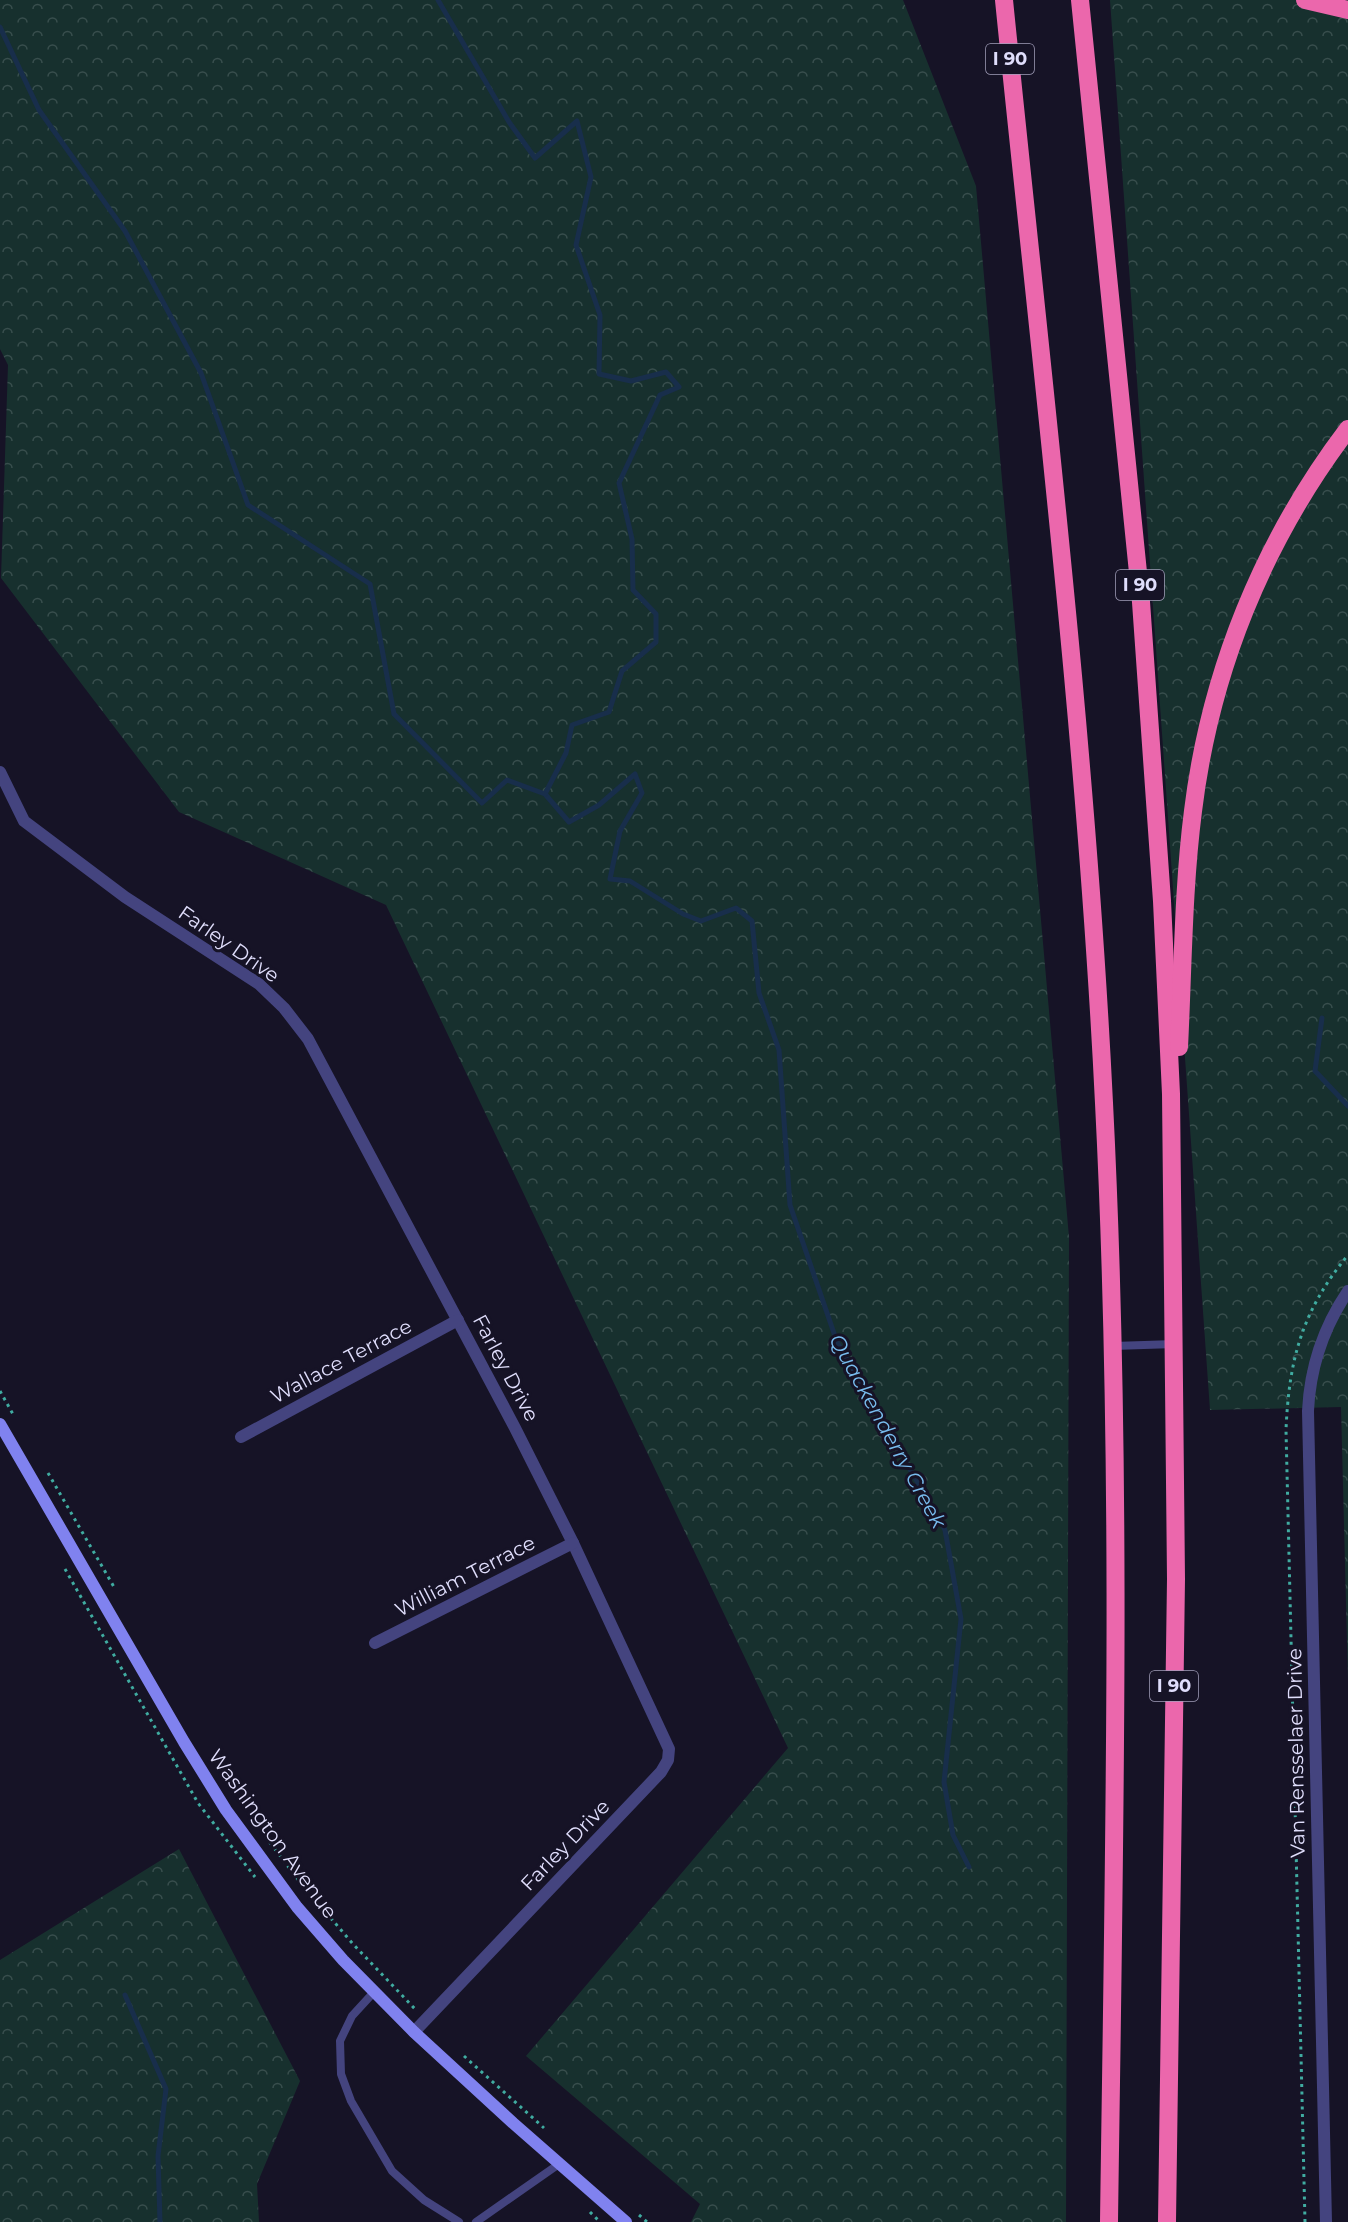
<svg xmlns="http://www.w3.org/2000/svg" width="1348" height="2222" font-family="Montserrat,sans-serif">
  <defs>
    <pattern id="forest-crowns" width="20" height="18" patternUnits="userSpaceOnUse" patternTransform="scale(1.5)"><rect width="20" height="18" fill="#17302e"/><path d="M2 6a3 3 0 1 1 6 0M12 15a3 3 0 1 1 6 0" fill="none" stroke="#384e4d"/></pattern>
  </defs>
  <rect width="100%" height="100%" fill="#161326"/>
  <g fill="url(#forest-crowns)">
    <path d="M0 0H903L976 186 1069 1237 1066 2222H691L700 2204 526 2056 788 1748 386 905 179 812 1 578 8 365 0 349Z"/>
    <path d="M1110 0H1348V1681L1341 1407 1210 1410Z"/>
    <path d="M179 1849 300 2081 257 2184 259 2222H0V1960Z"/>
  </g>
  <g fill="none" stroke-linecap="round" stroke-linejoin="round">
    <g stroke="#182e4b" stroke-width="5">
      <path d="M438 0 509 122 535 158 577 121 591 177 576 245 600 315 599 374 631 381 666 372 679 387 660 395 619 483 632 539 633 590 656 614V642L622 671 609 712 572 725 566 753 545 794 569 822 599 805 635 774 642 793 620 831 610 879 630 881 683 914 701 921 736 908 752 921 759 993 779 1050 790 1205 837 1342 945 1530 961 1619 944 1782 953 1835 969 1867"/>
      <path d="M0 27 39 110 125 231 201 373 248 505 370 584 394 714 482 803 507 780 545 794"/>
      <path d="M1322 1018 1315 1071 1348 1106"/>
      <path d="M125 1995 166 2089 158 2156 160 2222"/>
    </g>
    <g stroke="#40aca1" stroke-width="3" stroke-dasharray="3 4.5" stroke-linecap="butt">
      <path d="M0 1391 14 1416"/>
      <path d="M48 1473 114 1587"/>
      <path d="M65 1569 198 1803 255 1877"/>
      <path d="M265 1836 299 1881 353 1944 416 2010"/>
      <path d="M464 2056 544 2128"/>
      <path d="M590 2212 600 2222"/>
      <path d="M639 2215 647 2222"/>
      <path d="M1305 2222 1286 1430C1289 1359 1302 1311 1348 1255"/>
    </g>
    <g stroke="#44447f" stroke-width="8">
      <path d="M1113 1346 1175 1344"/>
      <path d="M374 1992 352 2016 340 2041 341 2074 351 2101 392 2171 424 2200 459 2222"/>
      <path d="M476 2222 559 2164"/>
    </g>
    <g stroke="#44447f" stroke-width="12">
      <path d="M0 772 24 821 125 897 259 984 284 1008 308 1039 515 1428 573 1543 669 1749 668 1760 661 1772 414 2032"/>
      <path d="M241 1437 458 1320"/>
      <path d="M375 1643 573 1543"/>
      <path d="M1326 2222 1308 1411C1310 1367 1323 1328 1348 1291"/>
    </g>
    <path stroke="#8082ef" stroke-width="12" d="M0 1424 184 1742 226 1810 297 1907 343 1960 414 2032 513 2123 626 2222"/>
    <g stroke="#eb67ac" stroke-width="18">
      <path d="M1004 0C1041 367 1086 735 1104 1103 1123 1476 1114 1849 1109 2222"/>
      <path d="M1080 0 1141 602 1162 901 1171 1094 1176 1579 1167 2222"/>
      <path d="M1305 0 1348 10"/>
      <path d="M1179 1047C1183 969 1183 889 1193 811 1210 672 1263 541 1348 429"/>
    </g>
  </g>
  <g text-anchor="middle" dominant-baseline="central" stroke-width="6" stroke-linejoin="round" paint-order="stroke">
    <g fill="#161326" stroke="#a3a0bb" stroke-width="1.5">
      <rect x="986" y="44" width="48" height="30" rx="4.5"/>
      <rect x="1116" y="570" width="48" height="30" rx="4.5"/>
      <rect x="1150" y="1671" width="48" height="30" rx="4.5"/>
    </g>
    <g font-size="18" font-weight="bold" fill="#dfddfb">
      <text x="1010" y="59">I 90</text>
      <text x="1140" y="585">I 90</text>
      <text x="1174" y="1686">I 90</text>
    </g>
    <g font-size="20" fill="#dfddfb" stroke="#161326">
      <text transform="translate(229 944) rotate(35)">Farley Drive</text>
      <text transform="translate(341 1361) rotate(-28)">Wallace Terrace</text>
      <text transform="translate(506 1368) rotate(62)">Farley Drive</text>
      <text transform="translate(465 1576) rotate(-27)">William Terrace</text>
      <text transform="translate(1296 1753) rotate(-91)">Van Rensselaer Drive</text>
      <text transform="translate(273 1834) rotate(54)">Washington Avenue</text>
      <text transform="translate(565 1845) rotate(-46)">Farley Drive</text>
    </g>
    <g font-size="21" font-style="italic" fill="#78bcee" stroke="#161326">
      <text transform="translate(888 1431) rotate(61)">Quackenderry Creek</text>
    </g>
  </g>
</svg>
